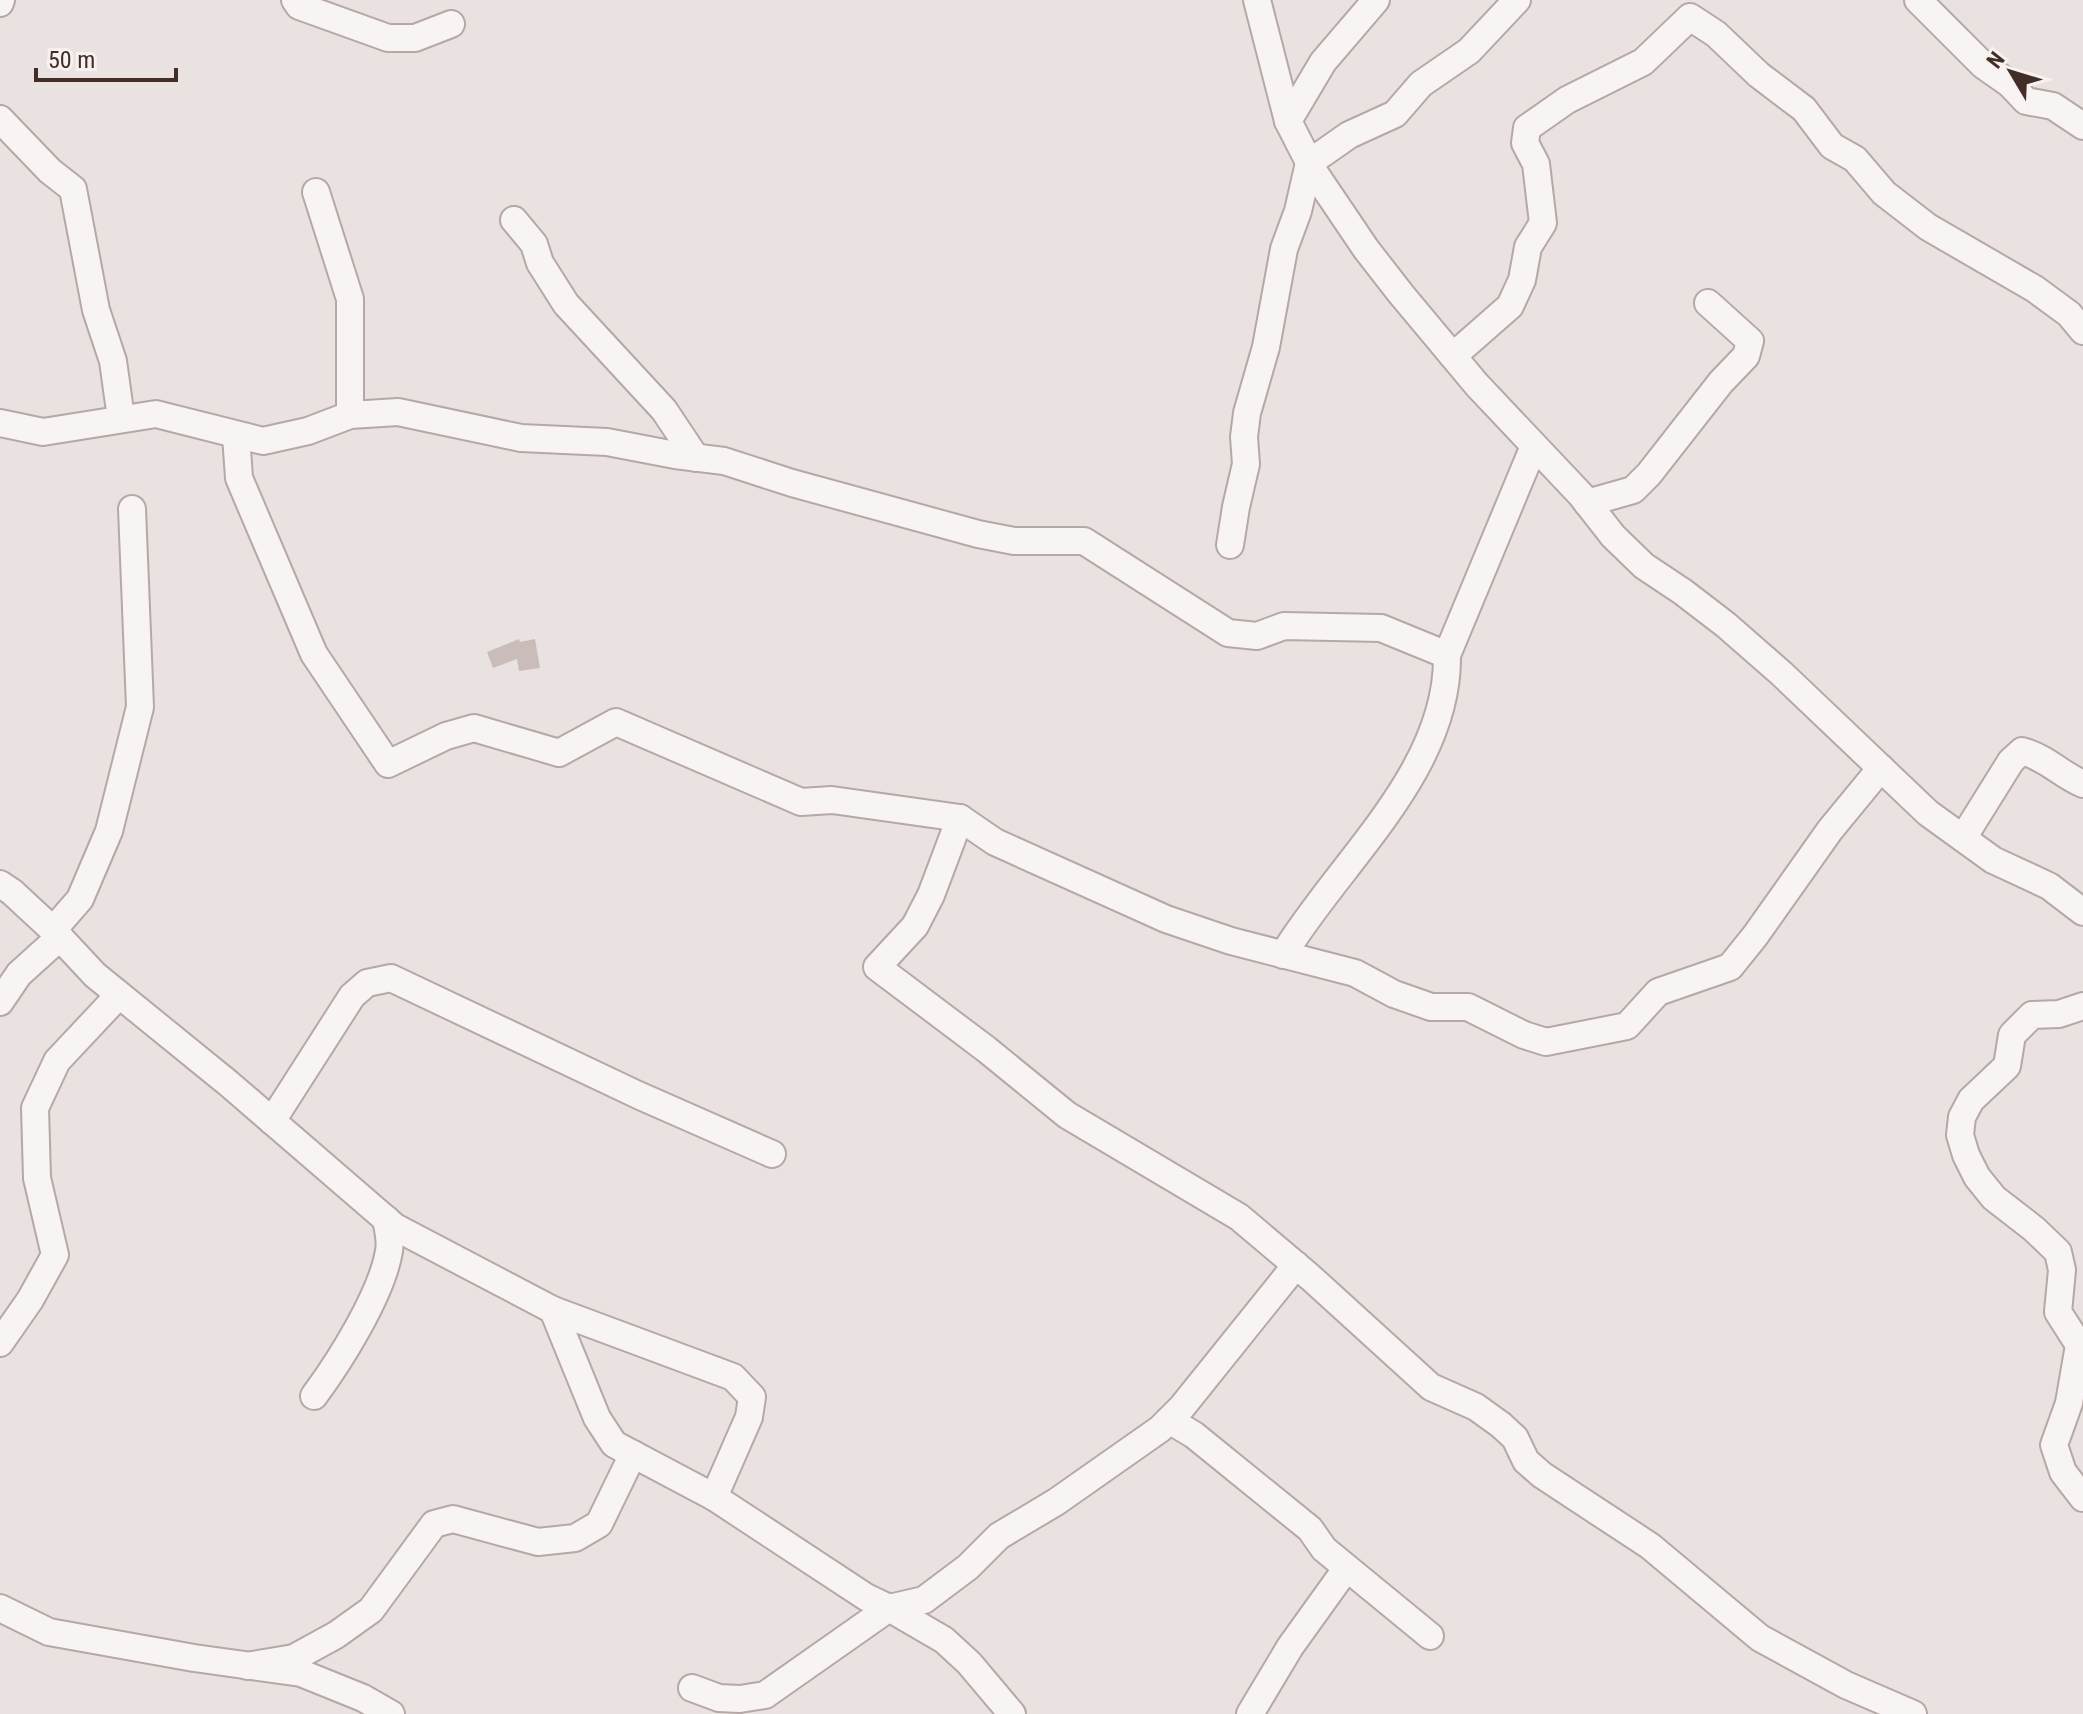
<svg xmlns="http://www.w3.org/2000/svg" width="2083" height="1714" font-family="'Roboto Condensed',sans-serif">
  <rect width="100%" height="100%" fill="#eae2e0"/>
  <path fill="#cabdb9" d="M519 639 520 642 535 639 540 668 519 671 517 659 493 668 487 652Z"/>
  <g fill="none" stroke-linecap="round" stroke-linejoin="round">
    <defs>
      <g id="minor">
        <path d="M295 0 299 6 388 38H415L451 24"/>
        <path d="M1257 0 1288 121 1314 172 1366 249 1401 294 1477 385 1581 495 1613 536 1644 566 1683 592 1726 625 1782 674 1928 813 1993 860 2049 886 2083 912"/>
        <path d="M1918 0 1983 65 2010 84 2026 101 2053 106 2083 126"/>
        <path d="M0 3 1 0"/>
        <path d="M0 119 50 171 73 189 96 310 113 361 121 418"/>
        <path d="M1288 121 1323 62 1376 0"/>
        <path d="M316 192 350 299V415"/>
        <path d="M514 220 534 244 540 263 566 304 664 410 696 458"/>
        <path d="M1453 356 1510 306 1522 280 1528 247 1543 223 1536 164 1525 143 1527 128 1567 100 1643 62 1690 17 1716 34 1759 75 1804 109 1832 146 1855 159 1884 193 1928 227 2035 289 2069 314 2083 331"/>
        <path d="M0 423 43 432 156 414 263 441 308 431 350 415 398 412 521 438 607 442 675 455 724 461 792 483 978 534 1014 541H1084L1228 633 1257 636 1284 626 1381 628 1447 655"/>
        <path d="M236 435 239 478 314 654 388 764 446 736 474 728 559 753 616 722 801 802 832 800 960 818 995 842 1166 919 1231 941 1355 973 1394 994 1431 1007H1468L1524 1035 1546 1042 1627 1026 1658 992 1730 967 1755 936 1830 830 1881 768"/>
        <path d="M1587 503 1633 490 1649 474 1721 382 1746 356 1750 341 1708 303"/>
        <path d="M1230 545 1236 507 1246 464 1244 437 1247 413 1266 347 1284 249 1298 211 1309 163 1349 135 1395 114 1421 84 1469 51 1517 0"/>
        <path d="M960 818 931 895 915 926 877 967 986 1049 1067 1115 1239 1217 1310 1277 1431 1387 1476 1407 1501 1425 1515 1438 1526 1461 1542 1475 1650 1546 1760 1638 1846 1685 1913 1714"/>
        <path d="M1963 838 2011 761 2022 751C2045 757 2062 775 2083 784"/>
        <path d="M0 884 12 892 53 930 95 975 228 1083 395 1227 553 1310 597 1418 614 1444 714 1497 866 1597 889 1608 924 1600 968 1567 999 1536 1056 1502 1160 1429 1182 1407 1296 1265"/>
        <path d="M53 930 80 899 109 831 140 707 132 509"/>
        <path d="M1283 955C1340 861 1449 771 1447 655L1534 446"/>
        <path d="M0 1002 19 974 60 937"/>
        <path d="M2083 1006 2059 1014 2032 1015 2012 1035 2007 1066 1971 1100 1962 1117 1960 1135 1966 1155 1977 1177 1994 1198 2034 1229 2058 1252 2062 1270 2058 1312 2079 1345 2069 1403 2054 1445 2063 1472 2083 1498"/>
        <path d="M272 1121 352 996 367 983 391 978 638 1095 772 1154"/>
        <path d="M553 1310 733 1377 752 1397 749 1417 714 1497"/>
        <path d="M0 1343 30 1300 55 1255 37 1178 35 1108 57 1061 119 995"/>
        <path d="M314 1396C340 1361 382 1294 389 1251 391 1241 388 1229 386 1219"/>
        <path d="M1169 1420 1194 1435 1310 1529 1324 1549 1430 1636"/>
        <path d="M0 1608 49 1632 194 1658 301 1673 363 1698 391 1714"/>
        <path d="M247 1666 294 1658 336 1635 371 1610 434 1524 453 1519 538 1542 575 1538 599 1524 633 1454"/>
        <path d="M692 1688 719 1698 740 1699 765 1695 889 1608 944 1640 969 1663 1012 1714"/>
        <path d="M1250 1714 1290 1647 1346 1569"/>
      </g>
    </defs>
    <use href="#minor" stroke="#b5a8a5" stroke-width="30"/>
    <use href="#minor" stroke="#f8f4f3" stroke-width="26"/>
  </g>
  <g transform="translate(2011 72) rotate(308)" stroke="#f7f1f0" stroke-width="6" paint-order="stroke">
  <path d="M0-6L14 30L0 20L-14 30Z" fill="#432e27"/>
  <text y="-12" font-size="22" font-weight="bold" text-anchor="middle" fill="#432e27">N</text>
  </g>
  <path d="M36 68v12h140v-12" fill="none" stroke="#432e27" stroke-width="4"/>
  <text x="48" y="68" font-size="24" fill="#432e27" stroke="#f7f1f0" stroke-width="6" paint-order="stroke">50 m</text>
</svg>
